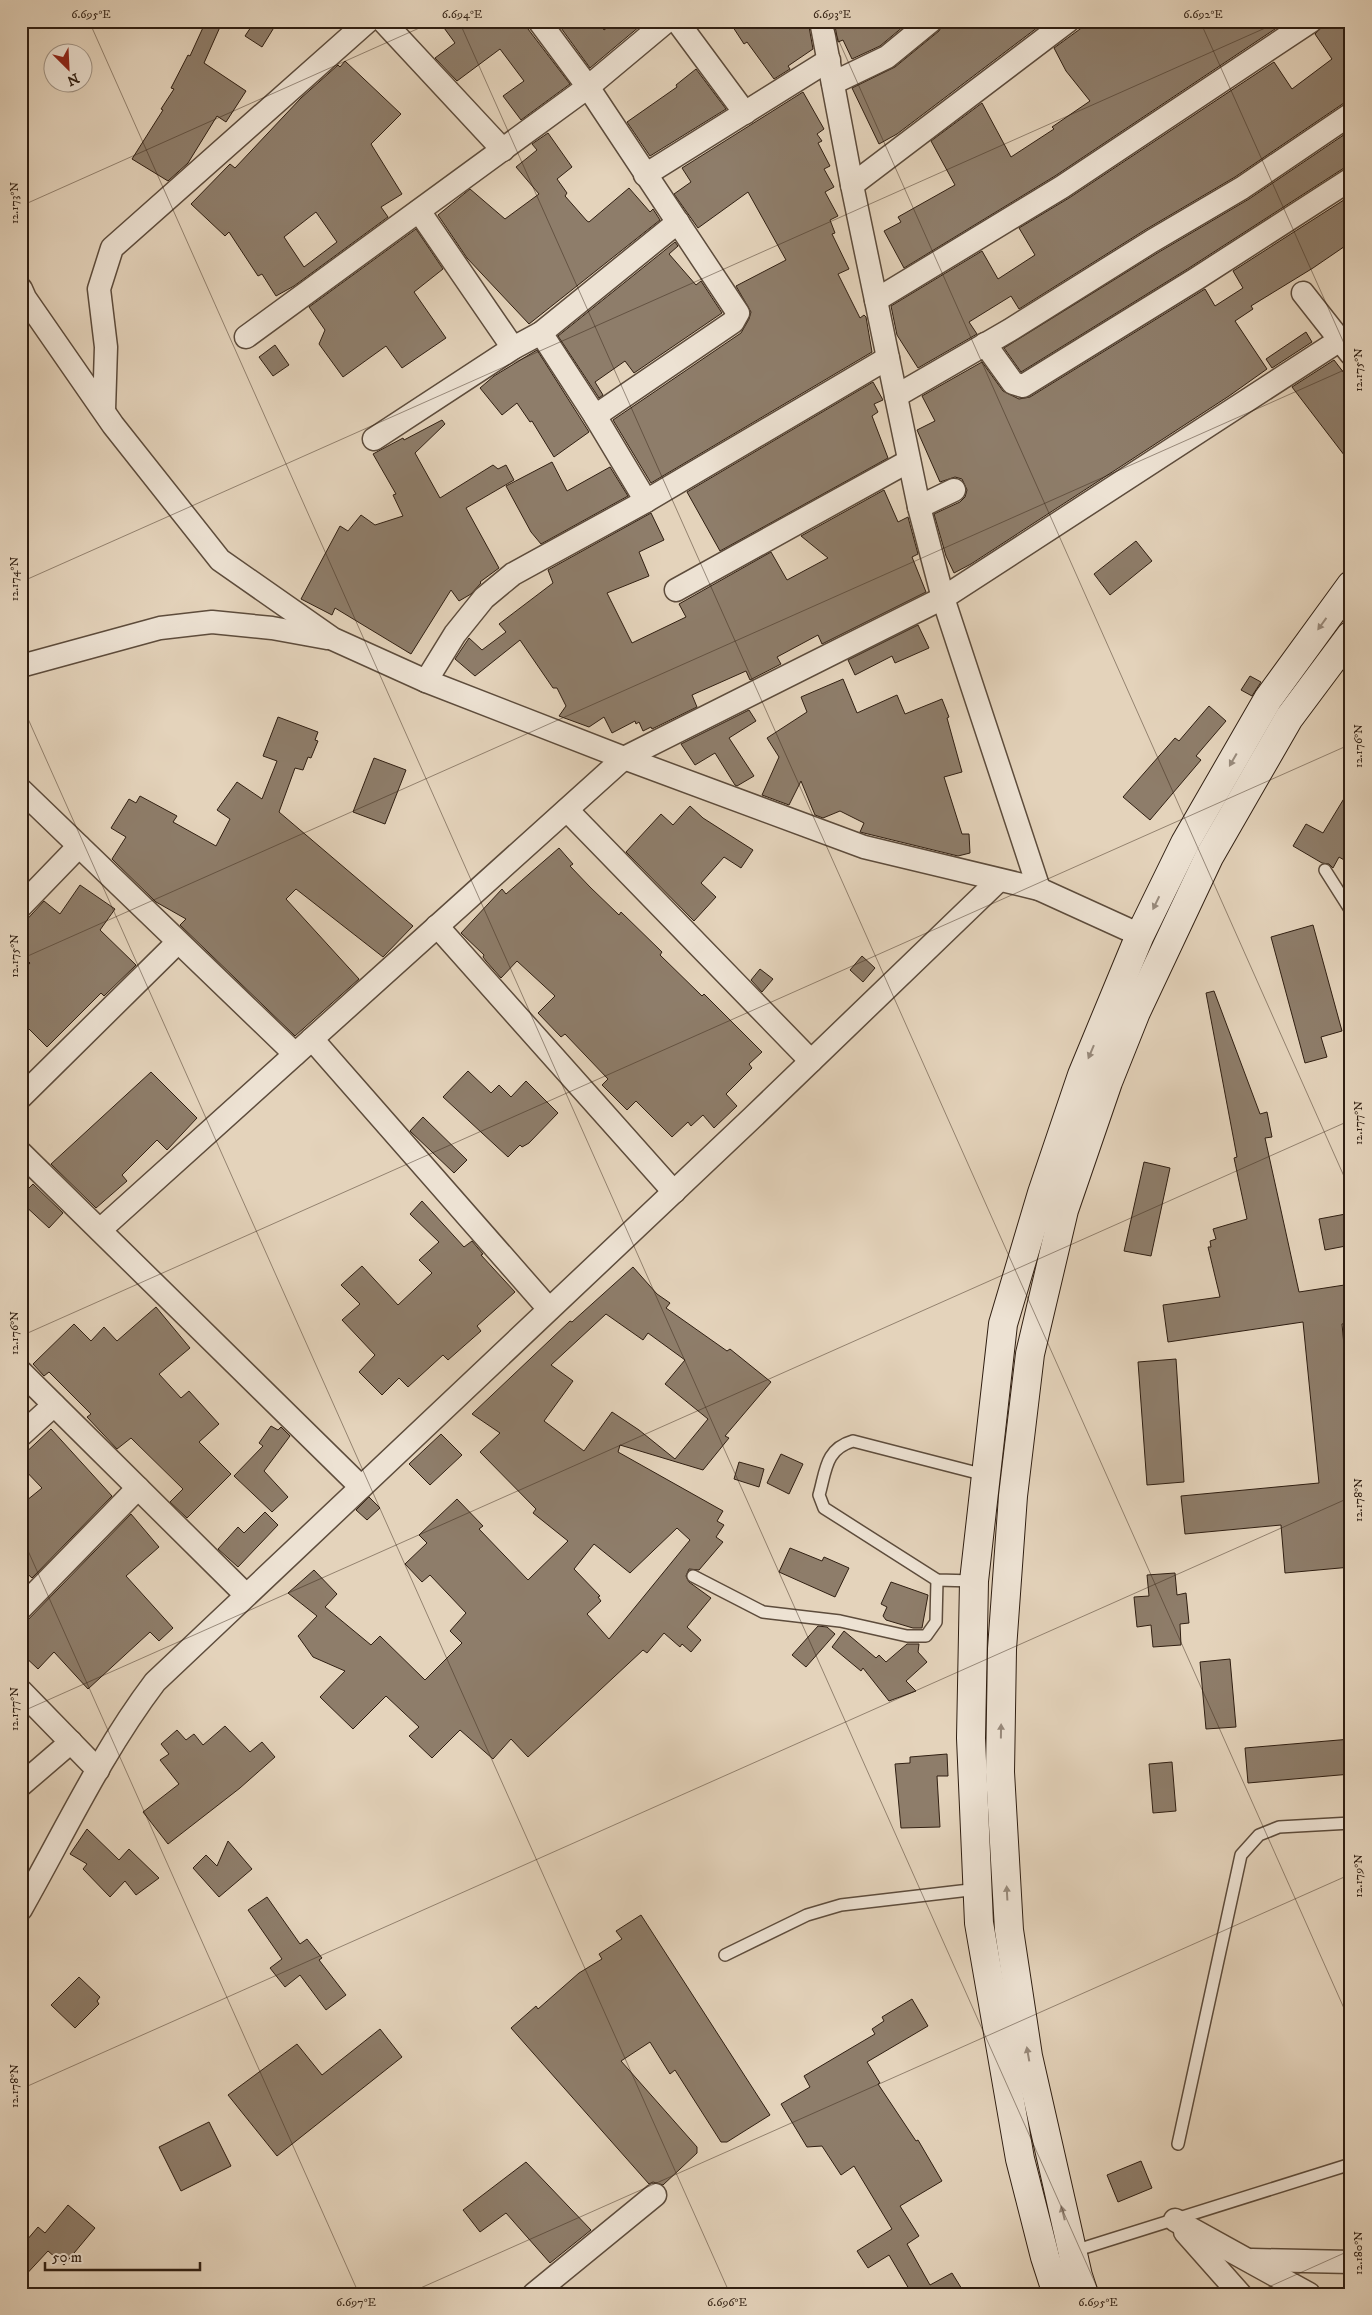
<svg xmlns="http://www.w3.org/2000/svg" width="1372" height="2315" font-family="'IM FELL DW Pica',serif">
  <rect width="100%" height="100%" fill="#e4d3bb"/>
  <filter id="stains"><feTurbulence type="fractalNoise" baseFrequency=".004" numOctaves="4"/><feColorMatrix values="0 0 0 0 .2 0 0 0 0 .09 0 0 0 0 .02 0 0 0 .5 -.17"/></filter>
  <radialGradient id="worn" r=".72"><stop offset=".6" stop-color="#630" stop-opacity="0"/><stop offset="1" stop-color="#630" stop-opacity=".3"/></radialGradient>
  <g fill="#8e7d6a" stroke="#301f12" fill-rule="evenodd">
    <path d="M206 21 220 27 204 63 246 91 226 122 217 116 188 163 168 181 132 159 163 110 161 109 174 89 171 88 188 55 190 56Z"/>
    <path d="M255 21H278L262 47 245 36Z"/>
    <path d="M439 21H526L528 29 570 84 521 120 503 96 524 81 500 49 457 81 435 58 455 43Z"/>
    <path d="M556 21H598L604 30 616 21H646L590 68Z"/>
    <path d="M729 21H808L813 49 788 66 790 69 774 79 747 42 744 44Z"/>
    <path d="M834 21H910L880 46 852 59 843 40 838 42Z"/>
    <path d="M944 21H1046L897 134 879 144 852 88 895 67 939 31Z"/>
    <path d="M1091 21H1287L1055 176 904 268 884 231 901 222 898 217 955 185 931 141 982 103 1011 157 1054 129 1052 127 1090 101 1066 71 1054 48Z"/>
    <path d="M1324 21H1345L1351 30V101L1344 103 1235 177 1145 230 1019 309 1011 296 969 322 977 334 918 368 897 335 891 306 982 251 998 279 1035 255 1019 228 1069 198 1274 62 1292 89 1332 59 1315 34 1322 27Z"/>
    <path d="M345 61 401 114 371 144 402 194 381 207 388 217 294 286 276 296 262 274 258 276 229 232 225 236 191 204 230 164 235 168 301 98 338 65 340 67ZM316 212 337 242 304 267 284 237Z"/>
    <path d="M696 69 726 109 650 156 627 122 677 87 676 85Z"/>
    <path d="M803 92 824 129 817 134 822 141 818 143 830 166 824 169 834 187 825 192 838 216 830 220 835 233 832 234 849 269 838 274 860 318 864 315 866 317 872 352 651 483 613 420 741 333 749 319 751 312 736 286 786 260 748 192 698 228 674 194 691 182 682 168Z"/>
    <path d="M1351 130V166L1344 168 1189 268 1021 372 1004 348 1159 252 1249 199Z"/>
    <path d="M548 133 572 167 557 179 567 193 565 196 587 221 589 222 629 188 650 212 653 209 660 220 529 324 467 258 438 215 470 189 505 219 539 194 516 167 537 150 532 144Z"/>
    <path d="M1350 196 1351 242 1313 268 1251 306 1253 309 1235 321 1267 369 1229 396 971 564 954 573 946 556 934 514 960 502 965 497 967 490 962 479 955 477 940 482 917 430 935 421 922 396 982 362 1003 391 1019 399 1030 397 1205 289 1215 306 1243 288 1233 271Z"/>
    <path d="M416 229 443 269 414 292 446 338 402 368 386 346 343 377 319 344 325 330 309 307Z"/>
    <path d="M675 242 678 246 669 254 696 285 701 281 722 313 634 373 625 361 595 382 603 395 599 398 558 336Z"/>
    <path d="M1306 332 1312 342 1272 368 1266 359Z"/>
    <path d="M275 345 289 365 273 376 259 357Z"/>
    <path d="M537 350 589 432 554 457 532 421 530 422 517 403 502 415 480 388 494 376Z"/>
    <path d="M1334 360 1351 382V464L1292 387Z"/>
    <path d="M873 382 883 400 874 404 878 412 872 416 888 458 720 551 687 492Z"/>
    <path d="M442 420 445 424 415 453 440 498 493 465 498 469 506 465 514 480 466 508 499 568 480 582 481 583 471 594 459 601 451 590 411 654 335 608 332 615 301 599 340 526 348 531 361 515 375 525 403 516 393 495 396 494 373 454 403 438 404 440Z"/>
    <path d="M552 462 567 491 610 467 628 496 541 544 531 532 506 486Z"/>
    <path d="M884 490 898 522 908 517 918 554 912 557 926 592 822 644 818 635 777 657 781 664 750 680 746 671 692 695 697 707 652 729 651 727 643 731 639 722 636 724 635 721 612 733 604 717 589 727 559 716 566 706 557 688H553L520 640 475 676 455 659 469 638 482 650 506 632 499 624 553 583 548 570 651 513 664 540 639 552 649 576 607 593 632 643 686 617 679 604 771 552 787 580 828 558 801 536Z"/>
    <path d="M1136 541 1152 561 1110 595 1094 574Z"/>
    <path d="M918 625 929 648 895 663 892 656 855 675 848 660Z"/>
    <path d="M1250 676 1261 682 1252 696 1241 690Z"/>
    <path d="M843 679 857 713 897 695 905 714 942 699 949 717 947 718 962 772 944 777 962 834H969L970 853 958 856 868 834 860 832 864 823 840 811 823 818 815 815 801 781 789 805 762 795 779 757 767 738 807 712 801 697Z"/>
    <path d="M1209 706 1226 721 1196 756 1201 760 1150 820 1123 797 1175 738 1179 741Z"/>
    <path d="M749 710 756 721 729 738 754 776 737 786 735 785 715 753 695 765 681 744Z"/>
    <path d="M278 717 318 732 315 740 318 741 311 758 308 757 303 770 295 768 279 812 413 926 383 957 296 889 286 899 359 979 295 1036 180 925 186 919 156 902 112 859 126 837 111 828 129 799 136 803 140 796 177 816 173 822 216 846 230 819 217 810 237 782 262 799 277 761 263 756Z"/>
    <path d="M374 758 406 770 385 824 353 812Z"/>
    <path d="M1351 787V864L1339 857 1333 868 1329 864 1322 863 1293 846 1306 824 1323 833Z"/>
    <path d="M690 806 703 818 753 850 741 868 724 857 701 883 716 897 694 921 626 852 661 814 673 825Z"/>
    <path d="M559 848 573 864 570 866 590 887 619 915 621 912 662 952 660 955 702 996 704 994 762 1052 749 1064 752 1068 726 1094 737 1106 714 1128 703 1115 691 1126 688 1122 672 1137 636 1101 627 1110 602 1085 608 1079 565 1034 561 1037 538 1013 555 996 517 961 501 978 486 961 483 957 484 955 461 933 502 889 506 894Z"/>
    <path d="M80 885 115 909 100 930 136 965 104 996 101 993 47 1047 21 1021V973L30 963 21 954V926L44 901 60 914Z"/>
    <path d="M1313 925 1342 1031 1321 1037 1327 1057 1305 1063 1271 937Z"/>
    <path d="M862 956 875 968 863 982 850 970Z"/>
    <path d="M760 969 773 979 762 992 751 980Z"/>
    <path d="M1214 991 1260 1114 1267 1112 1272 1137 1265 1138 1299 1292 1351 1284V1323L1342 1324 1351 1419V1567L1285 1573 1281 1525 1185 1534 1181 1496 1319 1483 1303 1322 1168 1342 1163 1305 1220 1297 1208 1247H1211L1210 1241 1216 1239 1213 1229 1247 1219 1234 1158 1237 1157 1206 993Z"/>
    <path d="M468 1071 491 1093 499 1085 511 1097 526 1081 558 1113 529 1143 522 1147 520 1145 508 1157 443 1097Z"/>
    <path d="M151 1072 197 1118 167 1150 157 1140 122 1175 127 1181 96 1208 51 1164Z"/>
    <path d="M423 1117 467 1160 454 1173 410 1131Z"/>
    <path d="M1144 1162 1170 1168 1151 1256 1124 1251Z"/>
    <path d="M33 1184 63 1213 49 1228 21 1202V1196Z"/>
    <path d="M422 1201 464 1247 472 1241 483 1254 481 1255 515 1292 477 1326 481 1331 448 1360 443 1355 408 1387 399 1378 382 1395 359 1372 375 1355 342 1320 360 1304 341 1285 362 1266 398 1305 432 1273 419 1260 439 1242 410 1214Z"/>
    <path d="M1351 1213V1245L1325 1250 1319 1219Z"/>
    <path d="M633 1267 657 1294 670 1303 666 1308 727 1351 730 1349 771 1382 725 1436 729 1438 703 1470 620 1445 618 1452 723 1511 717 1521 724 1525 716 1537 723 1542 699 1570 689 1569 686 1576 689 1582 711 1598 687 1627 701 1640 691 1652 682 1644 680 1647 664 1633 647 1653 643 1650 528 1757 511 1739 493 1759 460 1730 432 1758 409 1736 419 1727 386 1696 353 1729 320 1697 345 1671 313 1657 298 1636 317 1616 288 1593 314 1570 337 1594 325 1607 371 1645 380 1636 425 1680 462 1643 450 1631 466 1613 430 1575 422 1582 405 1564 427 1543 419 1535 457 1499 483 1526 479 1529 528 1580 568 1541 533 1513 536 1509 480 1452 500 1433 472 1414 570 1321 572 1322ZM606 1314 643 1340 648 1333 685 1360 665 1384 708 1419 675 1459 639 1430 612 1412 584 1451 544 1421 573 1381 551 1365ZM677 1528 690 1540 609 1639 587 1614 601 1601 598 1597 600 1596 574 1569 594 1544 630 1573Z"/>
    <path d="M156 1307 190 1348 159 1374 181 1398 189 1391 219 1424 199 1442 231 1474 187 1518 170 1502 183 1489 131 1438 117 1449 87 1417 91 1414 49 1372 44 1376 33 1364 74 1324 91 1341 104 1327 117 1341Z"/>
    <path d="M1176 1359 1184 1482 1147 1485 1138 1362Z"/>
    <path d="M271 1426 278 1430 281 1427 290 1436 264 1471 288 1497 272 1512 234 1476 263 1446 259 1443Z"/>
    <path d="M51 1429 112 1496 32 1578 21 1568V1505L42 1488 21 1466V1457Z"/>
    <path d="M441 1434 462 1455 430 1485 409 1464Z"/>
    <path d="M781 1454 803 1464 789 1494 767 1483Z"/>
    <path d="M739 1462 764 1469 759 1487 734 1479Z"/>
    <path d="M369 1497 380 1508 367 1520 356 1510Z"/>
    <path d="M265 1512 278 1525 238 1567 218 1549 238 1527 244 1533Z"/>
    <path d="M131 1514 159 1547 126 1576 173 1628 159 1641 150 1632 88 1689 54 1652 38 1669 21 1653V1627Z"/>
    <path d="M790 1548 822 1561 824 1557 849 1568 835 1597 779 1572Z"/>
    <path d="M1175 1573 1177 1595 1186 1593 1189 1623 1180 1624 1181 1645 1153 1647 1151 1625 1137 1627 1134 1597 1149 1596 1147 1575Z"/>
    <path d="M891 1582 928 1595 922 1628H913L886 1620 883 1616 887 1607 881 1604Z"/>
    <path d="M818 1626 827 1627 835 1634 806 1667 792 1655Z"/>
    <path d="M844 1631 876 1658 879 1655 886 1662 907 1644H919L918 1652 927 1662 906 1681 916 1691 889 1701 863 1668 861 1671 832 1647Z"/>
    <path d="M1230 1659 1236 1727 1206 1729 1200 1662Z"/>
    <path d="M225 1726 250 1752 262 1742 275 1757 240 1788 168 1844 143 1812 179 1784 160 1760 169 1754 161 1744 177 1730 186 1740 194 1734 203 1745Z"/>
    <path d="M1351 1739V1774L1248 1783 1245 1748Z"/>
    <path d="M947 1754 948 1776H937L940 1827 901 1828 895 1764 910 1763V1757Z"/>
    <path d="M1172 1762 1176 1811 1153 1813 1149 1764Z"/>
    <path d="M87 1829 119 1860 129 1849 159 1878 136 1895 125 1881 110 1897 83 1869 87 1864 70 1854Z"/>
    <path d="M228 1841 252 1869 219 1897 193 1868 206 1855 217 1866Z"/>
    <path d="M267 1897 300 1944 307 1939 322 1958 319 1960 346 1995 326 2010 300 1975 285 1987 270 1968 282 1959 248 1910Z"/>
    <path d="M641 1915 770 2115 727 2142H721L675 2070 670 2074 650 2042 621 2061 697 2147V2153L663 2185 653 2182 649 2184 511 2028 536 2006 538 2009 579 1973 602 1959 599 1954 622 1939 616 1931Z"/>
    <path d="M79 1977 100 1997 97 2001 99 2004 75 2028 51 2005Z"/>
    <path d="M912 1999 928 2026 867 2062 880 2083 878 2084 916 2141 918 2140 942 2181 900 2206 919 2236 907 2244 930 2285 952 2273 965 2294H912L889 2255 868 2268 857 2251 892 2229 854 2166 841 2175 822 2146 807 2147 781 2104 810 2087 804 2076 875 2034 872 2029 884 2021 882 2017Z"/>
    <path d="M380 2029 402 2057 277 2156 228 2095 297 2044 322 2075Z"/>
    <path d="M209 2122 231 2166 181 2191 159 2147Z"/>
    <path d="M1141 2161 1152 2188 1118 2202 1107 2175Z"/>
    <path d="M526 2162 591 2230 550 2263 506 2213 480 2232 463 2210Z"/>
    <path d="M68 2205 95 2228 64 2265 48 2251 21 2280V2247L38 2227 45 2233Z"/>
  </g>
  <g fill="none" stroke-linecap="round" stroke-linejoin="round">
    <defs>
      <g id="lane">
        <path d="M1325 870 1351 911"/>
        <path d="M693 1576 763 1612 840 1621 907 1636H926L936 1622 937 1580"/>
        <path d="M974 1581 937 1580 824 1508 819 1495C826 1471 825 1449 853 1441L985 1475"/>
        <path d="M725 1955 807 1915 841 1905 978 1889"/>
        <path d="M1178 2144 1241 1855 1259 1835 1279 1827 1351 1823"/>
        <path d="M1071 2252 1351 2164"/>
      </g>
      <g id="street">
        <path d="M383 21 503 150"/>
        <path d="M539 21 588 87 738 313 733 322 595 416"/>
        <path d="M677 21 745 113"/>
        <path d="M821 21 852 185 919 507 943 598 1039 889"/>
        <path d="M833 83 887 57 931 21"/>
        <path d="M645 175 829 60"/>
        <path d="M852 185 1068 21"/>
        <path d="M419 211 513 348"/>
        <path d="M21 289 25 298 113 425 220 560 333 639 426 681 624 758 864 847 1039 889 1140 935"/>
        <path d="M1303 293 1351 354"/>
        <path d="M876 300 1062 187 1311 21"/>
        <path d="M541 333 595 416 646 501"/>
        <path d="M246 337 588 87 667 21"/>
        <path d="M985 344 1013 383 1023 386 1196 279 1351 179"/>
        <path d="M896 396 1010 330 1152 241 1242 188 1351 114"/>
        <path d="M104 410 106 347 99 289 112 248 368 21"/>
        <path d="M374 439 513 348 541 333 678 222"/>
        <path d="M919 507 954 490"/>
        <path d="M676 590 909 461"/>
        <path d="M21 666 160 628 212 622 272 628 327 638"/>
        <path d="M426 681 455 634 484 598 513 574 646 501 888 358"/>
        <path d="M21 790 295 1054"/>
        <path d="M567 810 811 1061"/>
        <path d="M21 906 79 846"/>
        <path d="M437 926 674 1192"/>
        <path d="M312 1039 549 1309"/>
        <path d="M21 1097 178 942"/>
        <path d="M21 1153 361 1487"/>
        <path d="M100 1230 624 758 943 598 1340 340"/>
        <path d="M21 1372 246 1595"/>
        <path d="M21 1435 54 1405"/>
        <path d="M21 1608 138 1488"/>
        <path d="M21 1691 98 1770"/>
        <path d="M21 1785 71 1742"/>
        <path d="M21 1909C64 1833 102 1752 155 1682L753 1117 999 880"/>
        <path d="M1175 2220 1309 2294"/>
        <path d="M1185 2232 1240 2294"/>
        <path d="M1252 2260 1351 2262"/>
        <path d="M534 2294 655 2195"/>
      </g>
      <g id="secondary">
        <path d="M1057 2294 1045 2257 1020 2159 979 1923 971 1738 974 1581 1003 1324 1042 1193 1082 1075 1140 935 1185 843 1268 699 1351 585"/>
        <path d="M1084 2294 1078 2276 1028 2056 1009 1930 1000 1772 1002 1649 1013 1496 1030 1354 1064 1210 1108 1082 1136 1012 1209 857 1289 718 1351 635"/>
      </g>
    </defs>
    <use href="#lane" stroke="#5d4c3c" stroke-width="14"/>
    <use href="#street" stroke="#5d4c3c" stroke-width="25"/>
    <use href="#secondary" stroke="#301f12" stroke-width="30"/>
    <use href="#lane" stroke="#ede2d3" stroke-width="11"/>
    <use href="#street" stroke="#ede2d3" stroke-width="22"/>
    <use href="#secondary" stroke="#ede2d3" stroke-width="28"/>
  </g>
  <defs><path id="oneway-solid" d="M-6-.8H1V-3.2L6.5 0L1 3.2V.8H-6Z" transform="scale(1.25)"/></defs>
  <g fill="#988a7c">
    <use href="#oneway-solid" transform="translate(1322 624) rotate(126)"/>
    <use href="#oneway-solid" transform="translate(1233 760) rotate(120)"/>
    <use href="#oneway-solid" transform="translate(1156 903) rotate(116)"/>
    <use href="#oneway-solid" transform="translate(1091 1052) rotate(113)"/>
    <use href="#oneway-solid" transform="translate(1001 1731) rotate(-89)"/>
    <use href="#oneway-solid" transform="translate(1007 1893) rotate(-93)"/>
    <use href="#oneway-solid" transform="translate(1028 2054) rotate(-100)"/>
    <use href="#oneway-solid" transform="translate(1063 2213) rotate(-104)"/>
  </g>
  <path fill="none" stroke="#301f12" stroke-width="1" stroke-opacity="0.45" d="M89 21 1100 2294M459 21 1351 2024M830 21 1351 1192M1200 21 1351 359M21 206 435 21M21 582 1281 21M21 703 730 2294M21 959 1351 367M21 1336 1351 744M21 1535 359 2294M21 1712 1351 1120M21 2089 1351 1497M407 2294 1351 1874M1253 2294 1351 2250"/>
  <rect width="1372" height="2315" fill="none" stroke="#e4d3bb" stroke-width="55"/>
  <g transform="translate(68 68) rotate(156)"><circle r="24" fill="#ede2d3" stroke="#a19486"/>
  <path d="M0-4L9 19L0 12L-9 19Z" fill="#8f2418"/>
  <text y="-8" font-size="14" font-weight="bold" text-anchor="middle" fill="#301f12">N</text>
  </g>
  <path d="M45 2262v8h155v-8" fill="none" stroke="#301f12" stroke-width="2.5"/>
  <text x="52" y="2262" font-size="15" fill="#301f12" stroke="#ede2d3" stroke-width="4" paint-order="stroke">50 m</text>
  <rect x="28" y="28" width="1316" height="2260" fill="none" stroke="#301f12" stroke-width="2"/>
  <g font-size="12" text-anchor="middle" fill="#301f12">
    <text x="91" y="18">6.695°E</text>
    <text x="462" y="18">6.694°E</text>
    <text x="832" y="18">6.693°E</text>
    <text x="1203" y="18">6.692°E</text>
    <text transform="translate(14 203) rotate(-90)" y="4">12.173°N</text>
    <text transform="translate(1358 370) rotate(-90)" y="4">12.175°N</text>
    <text transform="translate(14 579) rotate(-90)" y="4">12.174°N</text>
    <text transform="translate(1358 746) rotate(-90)" y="4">12.176°N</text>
    <text transform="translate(14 956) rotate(-90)" y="4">12.175°N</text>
    <text transform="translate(1358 1123) rotate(-90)" y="4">12.177°N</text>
    <text transform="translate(14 1333) rotate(-90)" y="4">12.176°N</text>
    <text transform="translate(1358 1500) rotate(-90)" y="4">12.178°N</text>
    <text transform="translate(14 1709) rotate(-90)" y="4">12.177°N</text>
    <text transform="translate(1358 1876) rotate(-90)" y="4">12.179°N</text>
    <text transform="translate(14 2086) rotate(-90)" y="4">12.178°N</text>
    <text transform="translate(1358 2253) rotate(-90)" y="4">12.180°N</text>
    <text x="356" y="2306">6.697°E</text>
    <text x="727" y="2306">6.696°E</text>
    <text x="1098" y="2306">6.695°E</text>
  </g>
  <rect width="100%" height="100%" filter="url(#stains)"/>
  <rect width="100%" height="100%" fill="url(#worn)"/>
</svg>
